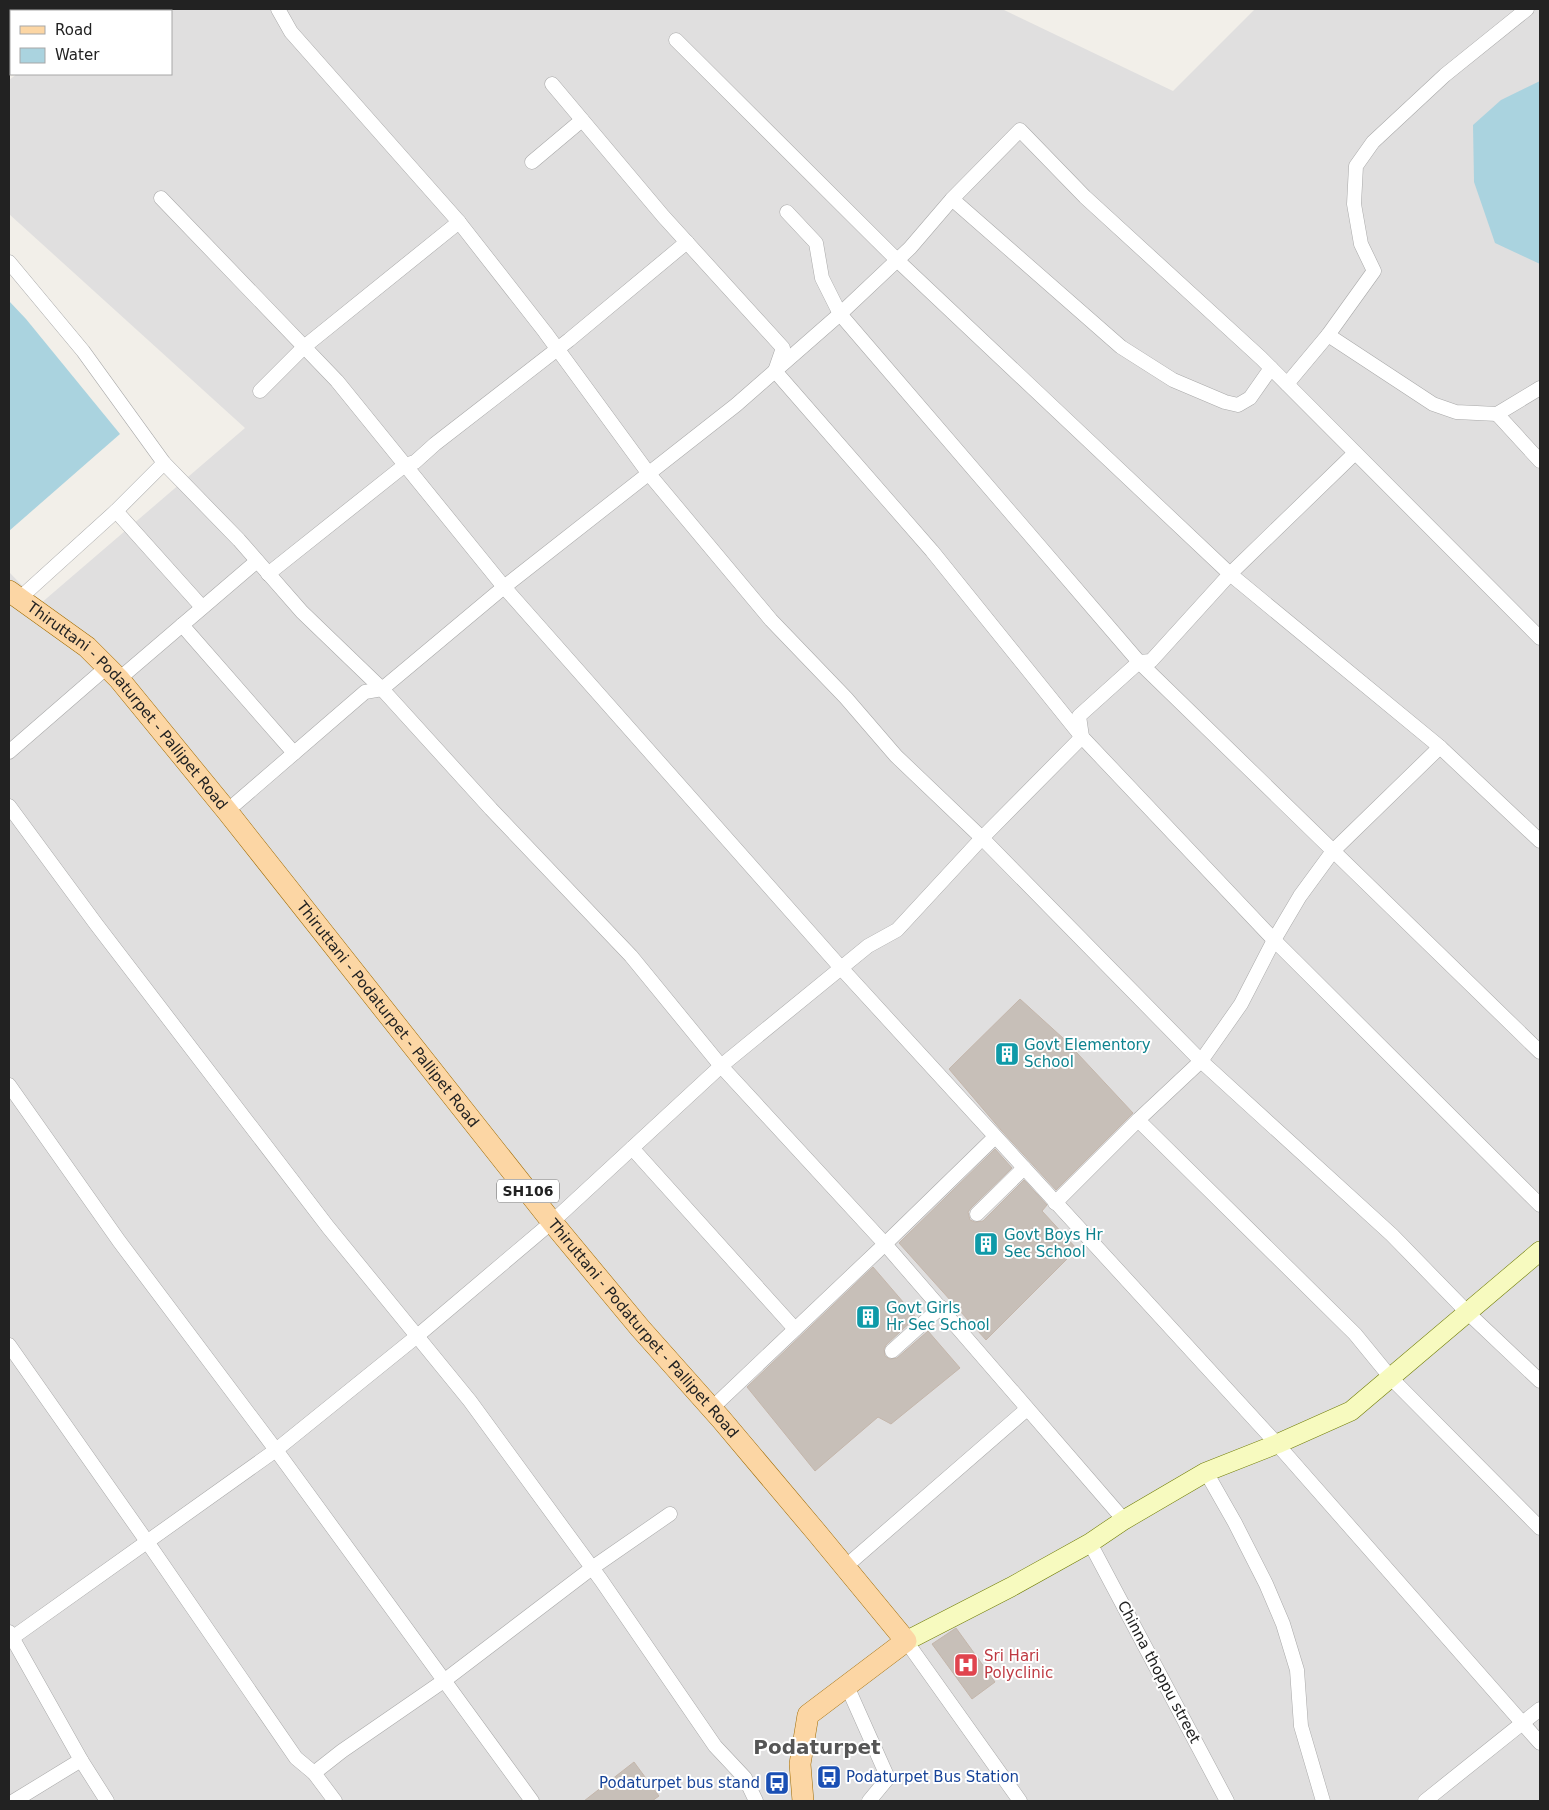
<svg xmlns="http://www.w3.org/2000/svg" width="1549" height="1810" font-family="'DejaVu Sans',sans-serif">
  <rect width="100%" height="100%" fill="#f2efe9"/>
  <path fill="#e0dfdf" d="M95 9H1002L1173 91 1255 9H1540V1801H9V572L40 604 245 428 9 214V80L17 74H171V11H92Z"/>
  <g fill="#aad3df">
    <path d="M1540 81V264L1495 243 1474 182 1473 125 1501 100Z"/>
    <path d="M9 301 26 319 120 434 9 531Z"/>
  </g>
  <g fill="#c7bfb8" stroke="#c4b6ab">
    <path d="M1020 999 1064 1039 1133 1113 1056 1190 1001 1130 949 1069Z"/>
    <path d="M995 1149 1012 1168 971 1208 968 1212 970 1220 975 1222 983 1221 1024 1180 1047 1205 1042 1211 1077 1249 986 1340 899 1243Z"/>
    <path d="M873 1267 916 1317 886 1345 884 1349 885 1356 890 1359 897 1358 928 1331 960 1368 891 1424 878 1417 815 1471 747 1387Z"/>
    <path d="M956 1628 995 1682 972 1699 932 1644Z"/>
    <path d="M634 1762 659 1796 652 1801H584Z"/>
  </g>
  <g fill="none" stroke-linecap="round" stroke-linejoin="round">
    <defs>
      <g id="street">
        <path d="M278 9 291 32 459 222 545 332 649 474 771 620 846 698 896 756 982 838 1201 1061 1392 1235 1467 1312 1540 1381"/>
        <path d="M1527 9 1445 75 1373 142 1356 166 1354 204 1361 244 1374 271 1328 335 1433 404 1456 412 1497 414 1540 388"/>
        <path d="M552 84 663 216 783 348 775 371 932 551 1082 737 1274 940 1540 1205"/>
        <path d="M532 162 582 120"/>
        <path d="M161 198 337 381 504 587 842 969 1277 1444 1540 1743"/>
        <path d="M952 199 1121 347 1173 380 1225 402 1238 405 1250 398 1271 368"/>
        <path d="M787 212 816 243 822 278 840 314 1139 662 1540 1052"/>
        <path d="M9 262 83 351 164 463 239 540 302 612 382 689 491 809 631 956 721 1066 885 1244 711 1409"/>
        <path d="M1287 384 1328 335"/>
        <path d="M260 391 304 347 459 222"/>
        <path d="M1497 414 1540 461"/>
        <path d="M1355 453 1230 574 1440 747 1333 851 1300 896 1274 940 1241 1004 1201 1061 1138 1120 1355 1334 1391 1378 1540 1528"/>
        <path d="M116 511 202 607"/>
        <path d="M268 574 405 465 415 462 435 444 569 340 687 242"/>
        <path d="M20 598 116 511 164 463"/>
        <path d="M182 625 294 753"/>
        <path d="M119 679 257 561"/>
        <path d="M1440 747 1540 841"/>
        <path d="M9 752 107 667"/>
        <path d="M9 806 96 924 328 1227 470 1401 601 1580 715 1746 745 1778 756 1801"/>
        <path d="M227 811 365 692 382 689 504 587 736 405 840 314 910 248 952 199 1020 130 1085 197 1261 358 1540 638"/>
        <path d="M9 1085 119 1241 276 1450 532 1801"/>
        <path d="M995 1137 885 1244 1124 1520"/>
        <path d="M632 1148 795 1329"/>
        <path d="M1055 1203 1138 1120"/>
        <path d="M977 1214 1024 1168"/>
        <path d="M9 1345 148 1543 296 1758 314 1773 335 1801"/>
        <path d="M892 1351 941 1307"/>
        <path d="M1206 1472 1235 1523 1266 1584 1283 1624 1297 1670 1301 1726 1323 1801"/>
        <path d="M1090 1543 1227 1801"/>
        <path d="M845 1567 1027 1409"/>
        <path d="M9 1632 81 1760 107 1801"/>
        <path d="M12 1638 276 1450 416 1337 552 1222 721 1066 868 946 897 930 982 838 1082 737 1079 716 1139 662 1151 661 1230 574 897 260 676 40"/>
        <path d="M906 1641 1020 1801"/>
        <path d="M847 1686 888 1778 869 1801"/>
        <path d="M314 1773 342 1751 445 1680 592 1568 670 1514"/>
        <path d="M14 1801 81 1760"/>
        <path d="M1425 1801 1540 1709"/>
      </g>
      <path id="secondary" d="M906 1641 1011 1587 1090 1543 1124 1520 1206 1472 1277 1444 1351 1411 1540 1251"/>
      <g id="primary">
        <path id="s1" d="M9 591 87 647 119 679 227 811 552 1222 640 1328 721 1419 817 1533 906 1641 808 1715 800 1764 803 1801"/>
      </g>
    </defs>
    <use href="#street" stroke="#a9a9a9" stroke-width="15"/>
    <use href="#secondary" stroke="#707d05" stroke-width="20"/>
    <use href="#primary" stroke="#a06b00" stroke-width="22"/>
    <use href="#street" stroke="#fff" stroke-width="14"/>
    <use href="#secondary" stroke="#f7fabf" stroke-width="19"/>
    <use href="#primary" stroke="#fcd6a4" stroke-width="21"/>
  </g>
  <defs>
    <symbol id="building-square" viewBox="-11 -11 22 22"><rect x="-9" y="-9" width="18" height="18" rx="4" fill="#0f9aa8" stroke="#fff"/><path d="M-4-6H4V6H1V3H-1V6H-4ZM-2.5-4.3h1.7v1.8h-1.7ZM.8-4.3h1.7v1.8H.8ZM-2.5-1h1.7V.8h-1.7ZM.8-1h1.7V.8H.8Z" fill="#fff"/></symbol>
    <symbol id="hospital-square" viewBox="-11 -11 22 22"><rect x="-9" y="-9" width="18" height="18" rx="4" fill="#e0444e" stroke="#fff"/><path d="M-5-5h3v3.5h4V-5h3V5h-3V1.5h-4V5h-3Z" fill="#fff"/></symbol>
    <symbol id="bus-square" viewBox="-11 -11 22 22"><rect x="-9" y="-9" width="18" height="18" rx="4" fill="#1a4fb4" stroke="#fff"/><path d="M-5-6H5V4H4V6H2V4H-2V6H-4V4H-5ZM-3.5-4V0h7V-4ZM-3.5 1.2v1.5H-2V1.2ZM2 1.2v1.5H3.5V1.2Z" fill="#fff"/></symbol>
  </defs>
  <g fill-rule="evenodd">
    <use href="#building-square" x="993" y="1040" width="28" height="28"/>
    <use href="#building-square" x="972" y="1230" width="28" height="28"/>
    <use href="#building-square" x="854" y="1303" width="28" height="28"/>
    <use href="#hospital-square" x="952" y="1651" width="28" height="28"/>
    <use href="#bus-square" x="815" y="1763" width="28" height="28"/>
    <use href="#bus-square" x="763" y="1769" width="28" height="28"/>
  </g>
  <g text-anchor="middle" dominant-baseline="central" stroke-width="4" stroke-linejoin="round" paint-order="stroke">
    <rect fill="#fff" stroke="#646464" stroke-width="1" x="497" y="1179.5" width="62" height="23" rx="4"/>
    <g font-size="14" font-weight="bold" fill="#222">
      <text x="528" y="1191">SH106</text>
    </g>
    <g font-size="15" fill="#222" stroke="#fff">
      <text stroke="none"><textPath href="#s1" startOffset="166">Thiruttani - Podaturpet - Pallipet Road</textPath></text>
      <text stroke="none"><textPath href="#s1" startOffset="571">Thiruttani - Podaturpet - Pallipet Road</textPath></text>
      <text stroke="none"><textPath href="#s1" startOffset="976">Thiruttani - Podaturpet - Pallipet Road</textPath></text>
      <text transform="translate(1159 1672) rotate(62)">Chinna thoppu street</text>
    </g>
    <g font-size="15" fill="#0d838f" stroke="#fff" text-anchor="start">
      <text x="1024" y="1045">Govt Elementory<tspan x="1024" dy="17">School</tspan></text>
      <text x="1004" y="1235">Govt Boys Hr<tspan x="1004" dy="17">Sec School</tspan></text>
      <text x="886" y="1308">Govt Girls<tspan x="886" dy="17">Hr Sec School</tspan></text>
    </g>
    <g font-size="15" fill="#be3a42" stroke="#fff" text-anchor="start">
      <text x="984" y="1656">Sri Hari<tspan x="984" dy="17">Polyclinic</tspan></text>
    </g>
    <g font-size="15" fill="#164399" stroke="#fff" text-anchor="start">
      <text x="846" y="1777">Podaturpet Bus Station</text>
      <text x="760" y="1783" text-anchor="end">Podaturpet bus stand</text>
    </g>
    <g font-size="20" font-weight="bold" fill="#555" stroke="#fff">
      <text x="817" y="1747">Podaturpet</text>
    </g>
  </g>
  <rect width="1549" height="1810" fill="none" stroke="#222222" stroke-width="20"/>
  <rect x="10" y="10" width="162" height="65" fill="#ffffff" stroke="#a7a7a7"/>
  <rect x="20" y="26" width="25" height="8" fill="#fcd6a4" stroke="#a7a7a7"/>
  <text x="55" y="35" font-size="15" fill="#222222">Road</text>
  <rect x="20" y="48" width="25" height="15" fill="#aad3df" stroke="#a7a7a7"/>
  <text x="55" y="60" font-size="15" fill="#222222">Water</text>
</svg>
